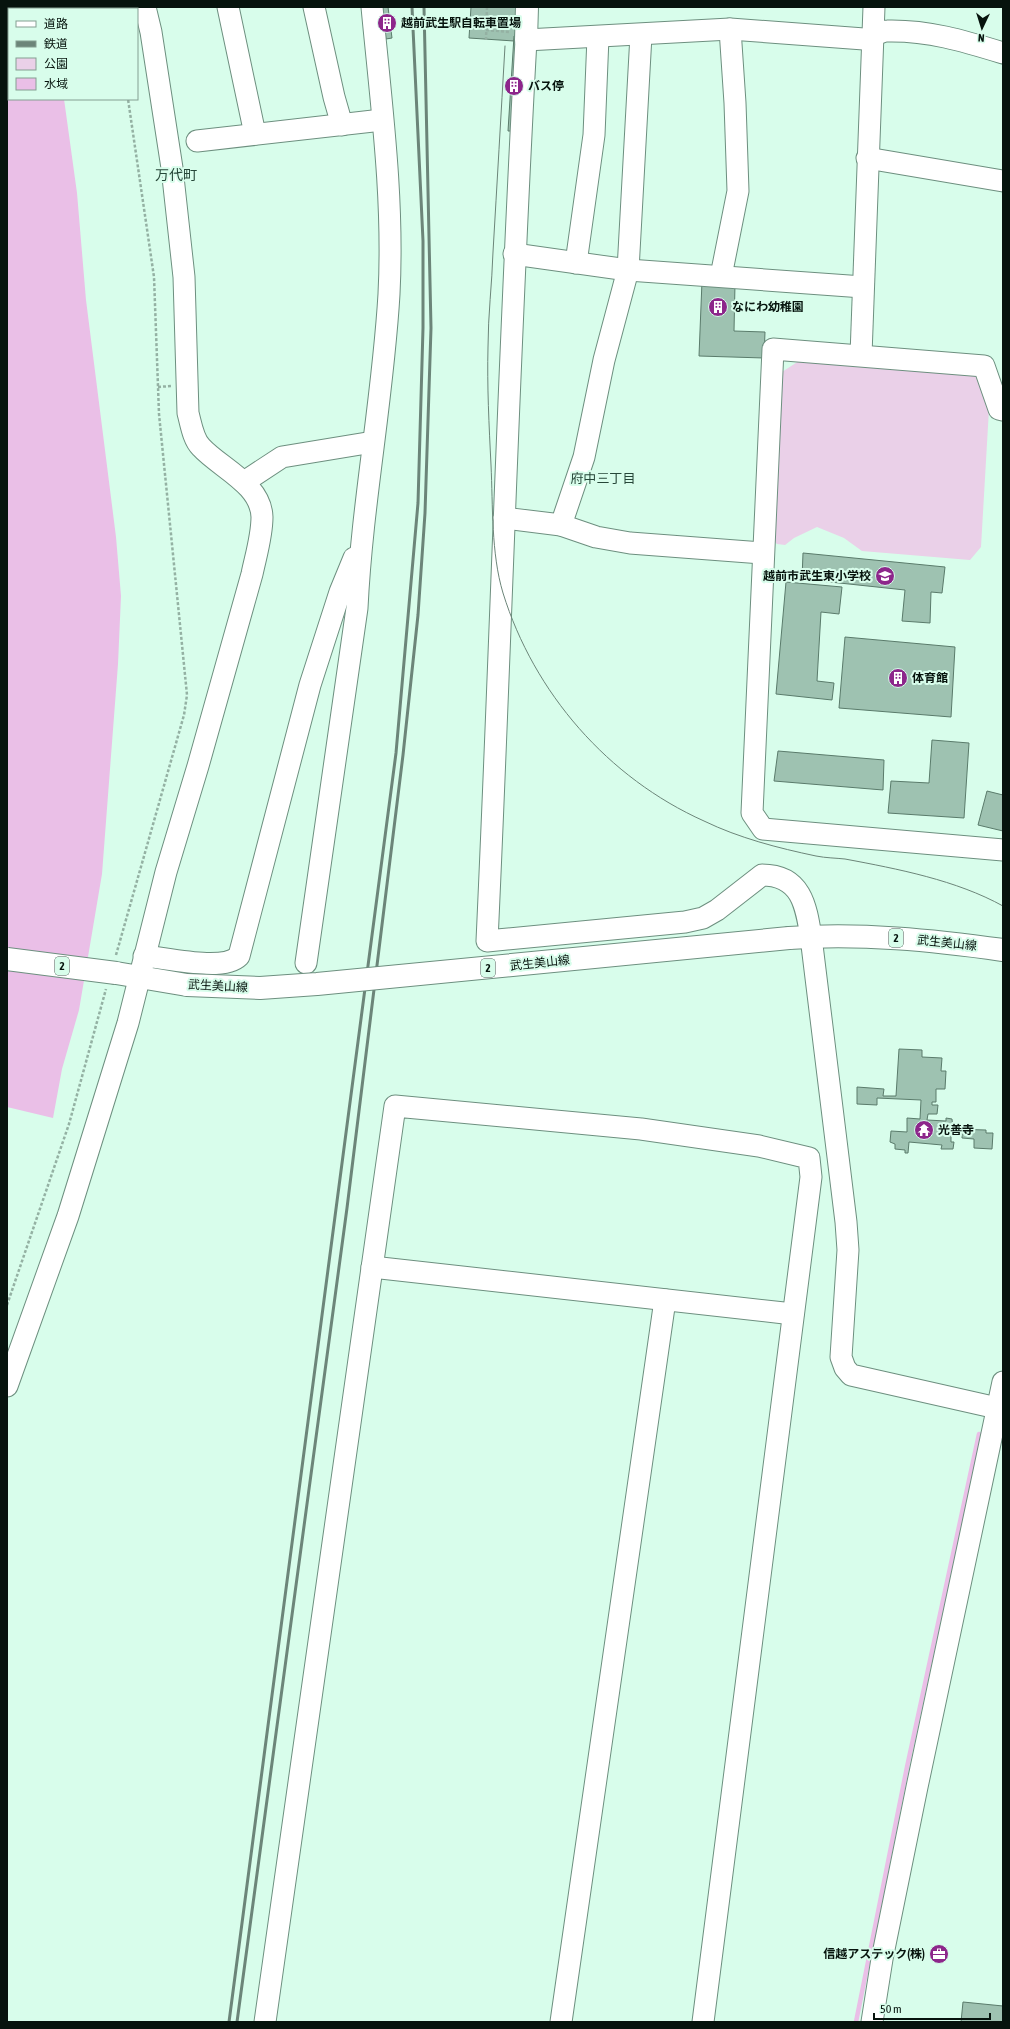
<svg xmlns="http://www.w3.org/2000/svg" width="1010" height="2029" font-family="'Asap Condensed','Noto Sans JP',sans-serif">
  <rect width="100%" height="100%" fill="#d8fdeb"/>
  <path fill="#ead0e8" d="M802 359 976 374 989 409 981 547 970 560 862 551 844 538 817 527 794 538 785 545 777 544 772 539 782 372Z"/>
  <path fill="#eabfe7" d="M7 7H58V9H9V99H64L77 193 86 300 116 537 121 596 118 664 102 874 79 1010 62 1069 53 1118 7 1107Z"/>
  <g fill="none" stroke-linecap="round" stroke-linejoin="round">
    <path stroke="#eabfe7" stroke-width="4.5" d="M856 2022 907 1767 979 1434"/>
  </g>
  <g fill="#9ec2b1" stroke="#5a7b6b">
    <path d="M382 7H392H388L392 38 386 39Z"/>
    <path d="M471 7H516L515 29H516L514 41 469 38Z"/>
    <path d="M514 36 519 37 513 131H508Z"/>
    <path d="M702 281 735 284 734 331 765 332 764 358 699 356Z"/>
    <path d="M803 553 945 567 942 593 931 592 930 623 902 621 905 590 802 579Z"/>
    <path d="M786 582 842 587 839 614 821 612 817 681 834 683 832 700 776 694Z"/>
    <path d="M845 637 955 647 951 717 839 708Z"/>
    <path d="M932 740 969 743 964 818 888 813 891 781 929 783Z"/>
    <path d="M778 751 884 760 883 790 774 781Z"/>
    <path d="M987 791 1003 795V831L978 825Z"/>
    <path d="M899 1049 922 1050V1057L942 1058 941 1071H946L945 1089H936V1102H932V1105H938L937 1114H928L927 1120 946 1121V1118L952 1119 953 1129 986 1130V1133H993L992 1149 974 1148V1139L962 1138V1134L956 1133 955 1135H951V1142H954L953 1149H941L942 1145 909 1142 908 1153H905V1150L895 1149V1144L890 1142 891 1131 907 1132V1118L920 1119 921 1100 877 1098V1105L857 1104V1087L884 1089 883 1096H896Z"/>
    <path d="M963 2002 1003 2006V2022H961Z"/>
  </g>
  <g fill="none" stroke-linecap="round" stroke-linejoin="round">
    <defs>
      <g id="minor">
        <path d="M228 7 255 134"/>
        <path d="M314 7 334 97 342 125"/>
        <path d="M197 141 382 120"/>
        <path d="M867 158 1003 181"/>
        <path d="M514 254 628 270 863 287"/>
        <path d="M576 263 594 135 598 37"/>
        <path d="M721 276 738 191 735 103 730 29"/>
        <path d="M861 355 874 7"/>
        <path d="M1003 410 999 409 984 366 773 349 752 813 763 829 1003 850"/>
        <path d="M244 482 282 457 373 442"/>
        <path d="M504 518 561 525 596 537 630 543 762 553"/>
        <path d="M561 525 584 457 604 360 628 270 641 35"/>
        <path d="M144 956C167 958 223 972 239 956L310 685 340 592 354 558"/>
        <path d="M306 963 357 608C362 503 383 399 389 294 394 198 381 103 372 7"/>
        <path d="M372 1267 793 1314"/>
        <path d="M7 1386 68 1216 128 1023 166 872 198 766 252 574C256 555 262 536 262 517 261 484 220 468 201 447 193 439 191 424 188 413L184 277 172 168 151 32 145 7"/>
        <path d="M997 1408 851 1375 845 1368 841 1357 848 1250 846 1222 811 937C806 905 801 875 762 875L717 910 703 918 685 922 487 941C501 640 509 340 526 40L730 29 864 39C873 38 879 31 887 31 928 30 964 41 1003 53"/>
        <path d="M265 2022 395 1106 641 1129 759 1146 809 1158 811 1177 703 2022"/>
        <path d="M561 2022 665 1300"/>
        <path d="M872 2022 882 1959 917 1787 1003 1382"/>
      </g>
      <g id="major">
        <path d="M526 40 527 7"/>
        <path d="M789 938C861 933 932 940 1003 950"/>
        <path d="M116 973 187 985"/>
      </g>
    </defs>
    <use href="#minor" stroke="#6d8f7f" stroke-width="23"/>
    <use href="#major" stroke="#6d8f7f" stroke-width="24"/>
    <g stroke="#94b1a3" stroke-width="2.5" stroke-dasharray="3 2" stroke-linecap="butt">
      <path d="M114 7V9"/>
      <path d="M486 30 509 32"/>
      <path d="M486 40 487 7"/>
      <path d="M158 387 171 386"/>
      <path d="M116 955 184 715 187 695 159 414 154 277 128 99"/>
      <path d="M7 1305 69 1124 106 989"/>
    </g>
    <use href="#minor" stroke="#fff" stroke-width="21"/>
    <use href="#major" stroke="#fff" stroke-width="22"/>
    <path stroke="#6c8579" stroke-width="1" d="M505 46C501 115 497 184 493 252 492 284 488 315 488 347 487 386 489 425 491 465 493 506 491 553 503 593 534 693 608 778 704 821 739 838 778 848 816 856 826 858 836 858 845 859 898 869 956 880 1003 906"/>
    <g stroke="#6c8579" stroke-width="3">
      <path d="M229 2022 396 753 418 503 423 328V241L412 7"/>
      <path d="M237 2022 347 1208 403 755 418 615 425 513 431 328 424 7"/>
    </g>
    <defs>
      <g id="major-bridge">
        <path d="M7 959 116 973"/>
        <path d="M187 985 260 988 317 984 789 938"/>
      </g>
    </defs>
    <use href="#major-bridge" stroke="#6d8f7f" stroke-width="24" stroke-linecap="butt"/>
    <use href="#major-bridge" stroke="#fff" stroke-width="22"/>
  </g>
  <defs>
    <symbol id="building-disc" viewBox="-11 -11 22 22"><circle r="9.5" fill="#8d268b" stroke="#d8fdeb"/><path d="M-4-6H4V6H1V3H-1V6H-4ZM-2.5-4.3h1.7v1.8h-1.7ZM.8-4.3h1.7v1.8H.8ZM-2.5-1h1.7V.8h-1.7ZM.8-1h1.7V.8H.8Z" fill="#fff"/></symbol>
    <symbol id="school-disc" viewBox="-11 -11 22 22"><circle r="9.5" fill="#8d268b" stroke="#d8fdeb"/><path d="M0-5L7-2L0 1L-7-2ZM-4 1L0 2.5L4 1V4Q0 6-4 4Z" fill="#fff"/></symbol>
    <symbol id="temple-disc" viewBox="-11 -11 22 22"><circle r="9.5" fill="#8d268b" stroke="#d8fdeb"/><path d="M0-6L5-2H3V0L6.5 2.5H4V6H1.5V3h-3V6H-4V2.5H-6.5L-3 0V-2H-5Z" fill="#fff"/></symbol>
    <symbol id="office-disc" viewBox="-11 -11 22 22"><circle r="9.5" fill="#8d268b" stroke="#d8fdeb"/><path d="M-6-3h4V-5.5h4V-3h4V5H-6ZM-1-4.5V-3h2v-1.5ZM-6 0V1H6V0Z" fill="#fff"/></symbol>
  </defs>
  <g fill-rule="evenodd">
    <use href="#building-disc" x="376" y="12" width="22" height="22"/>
    <use href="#building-disc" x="503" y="75" width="22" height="22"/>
    <use href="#building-disc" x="707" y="296" width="22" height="22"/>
    <use href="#school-disc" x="874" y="565" width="22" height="22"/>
    <use href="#building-disc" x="887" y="667" width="22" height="22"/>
    <use href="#temple-disc" x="913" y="1119" width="22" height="22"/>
    <use href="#office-disc" x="928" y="1943" width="22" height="22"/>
  </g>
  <g text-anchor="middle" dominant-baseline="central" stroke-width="4" stroke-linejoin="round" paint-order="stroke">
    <g fill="#d8fdeb" stroke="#455950" stroke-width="1">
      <rect x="889" y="929" width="14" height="18" rx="3"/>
      <rect x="55" y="957" width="14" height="18" rx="3"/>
      <rect x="481" y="959" width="14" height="18" rx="3"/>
    </g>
    <g font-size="11" font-weight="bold" fill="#06130d">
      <text x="896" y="938">2</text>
      <text x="62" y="966">2</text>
      <text x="488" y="968">2</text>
    </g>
    <g font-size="12" font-weight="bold" fill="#06130d" stroke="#d8fdeb" text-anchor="start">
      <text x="401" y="23">越前武生駅自転車置場</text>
      <text x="528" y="86">バス停</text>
      <text x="732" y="307">なにわ幼稚園</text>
      <text x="871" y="576" text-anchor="end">越前市武生東小学校</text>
      <text x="912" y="678">体育館</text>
      <text x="938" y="1130">光善寺</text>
      <text x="925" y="1954" text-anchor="end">信越アステック(株)</text>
    </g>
    <g font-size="12" fill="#06130d" stroke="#d8fdeb">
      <text transform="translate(947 943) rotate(6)">武生美山線</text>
      <text transform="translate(540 963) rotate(-6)">武生美山線</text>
      <text transform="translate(218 986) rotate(3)">武生美山線</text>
    </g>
    <g font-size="13" fill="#264638" stroke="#d8fdeb">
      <text x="603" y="478">府中三丁目</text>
    </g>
    <g font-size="14" fill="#264638" stroke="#d8fdeb">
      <text x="176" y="175">万代町</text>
    </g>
  </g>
  <rect width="1010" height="2029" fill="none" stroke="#06130d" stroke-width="16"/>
  <rect x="8" y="8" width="130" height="92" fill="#d8fdeb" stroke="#849f92"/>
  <rect x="16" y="21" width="20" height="6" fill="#ffffff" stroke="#849f92"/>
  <text x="44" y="28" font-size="12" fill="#06130d">道路</text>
  <rect x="16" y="41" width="20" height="6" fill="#6c8579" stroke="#849f92"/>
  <text x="44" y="48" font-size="12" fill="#06130d">鉄道</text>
  <rect x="16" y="58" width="20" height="12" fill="#ead0e8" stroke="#849f92"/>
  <text x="44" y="68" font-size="12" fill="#06130d">公園</text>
  <rect x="16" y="78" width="20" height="12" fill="#eabfe7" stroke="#849f92"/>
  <text x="44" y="88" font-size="12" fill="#06130d">水域</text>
  <g transform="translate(982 28) rotate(184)" stroke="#d8fdeb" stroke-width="3" paint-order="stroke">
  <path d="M0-3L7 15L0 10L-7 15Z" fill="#06130d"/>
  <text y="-6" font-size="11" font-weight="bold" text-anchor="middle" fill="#06130d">N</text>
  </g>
  <path d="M874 2013v6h116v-6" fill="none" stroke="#06130d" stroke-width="2"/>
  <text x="880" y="2013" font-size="12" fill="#06130d" stroke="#d8fdeb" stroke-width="3" paint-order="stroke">50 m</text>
</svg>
